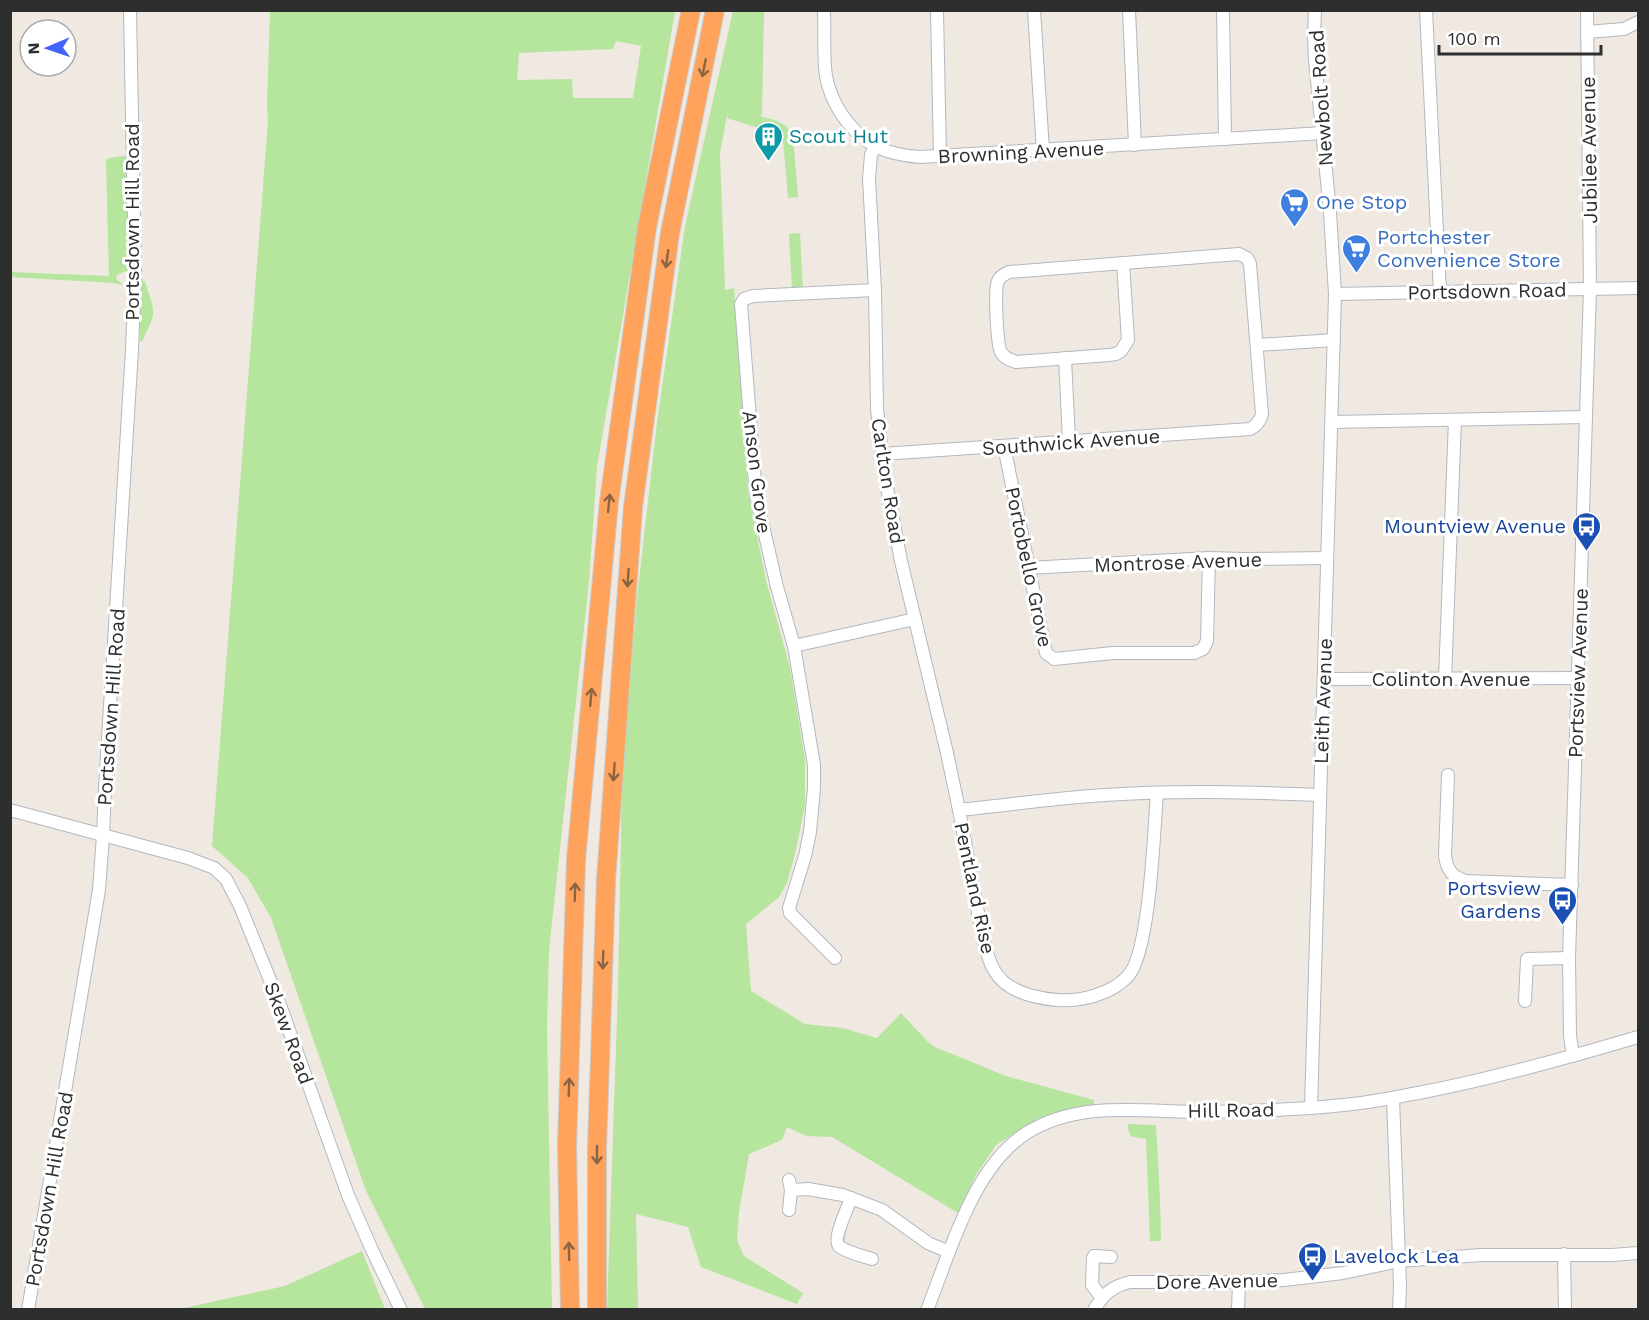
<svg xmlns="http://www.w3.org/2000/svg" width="1649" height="1320" font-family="'Work Sans',sans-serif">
  <rect width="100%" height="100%" fill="#efe9e1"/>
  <g fill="#b6e59e" fill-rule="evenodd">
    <path d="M270 11H675L597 467 589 582 549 950 547 1028 552 1309H425L366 1191 271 918 248 878 212 846 268 122 267 106ZM616 41 641 46 633 98H573L572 79 517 80 519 53 613 49Z"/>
    <path d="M733 11H764L762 115H757C772 120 788 121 793 138L798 197 788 198 783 141 780 135 727 118 728 111 727 114 720 154 725 290 734 288 748 491 766 580 790 668 805 759V805L795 854 787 883 779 897 746 924 751 991 805 1024 843 1028 877 1038 901 1013 928 1042 935 1047 1006 1076 1094 1100V1105L1073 1108 1039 1118 996 1145 976 1175 958 1213 832 1137 806 1136 787 1127 782 1140 749 1154 739 1212 737 1240 744 1256 803 1293 797 1304 701 1267 688 1227 636 1214 638 1309 607 1310 618 988 622 782 637 598 657 422 685 226Z"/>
    <path d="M123 156 127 157 130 275 125 271 116 276 117 280 124 285 113 283 11 277 10 272 109 276 106 161 109 158Z"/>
    <path d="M800 233 803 289 792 290 789 234Z"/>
    <path d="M140 281H145C148 294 156 306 152 319 150 327 145 332 143 341H140Z"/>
    <path d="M1128 1124 1156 1125 1160 1199 1161 1241H1150L1146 1139C1135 1136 1128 1141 1128 1124Z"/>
    <path d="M362 1251 385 1309H180L285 1286Z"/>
  </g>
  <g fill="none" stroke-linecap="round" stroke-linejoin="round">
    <defs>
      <g id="minor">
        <path d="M824 10C825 32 823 55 826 76 831 104 850 132 875 146 889 153 905 156 920 157L1323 133"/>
        <path d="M937 10 940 157"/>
        <path d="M1034 10 1043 151"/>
        <path d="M1129 10 1135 145"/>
        <path d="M1223 10 1225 139"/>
        <path d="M1426 10 1440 292"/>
        <path d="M1587 32 1624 29 1638 22"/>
        <path d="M875 146 871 155 869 179 875 290 877 409 882 454 886 482 901 561 947 753 959 810"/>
        <path d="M1335 294 1638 288"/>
        <path d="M1257 345 1334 340"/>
        <path d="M1065 358 1069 441"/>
        <path d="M1332 422 1586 417"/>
        <path d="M1004 446 1046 653 1054 659 1113 653H1194L1203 649 1207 641 1209 558"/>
        <path d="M882 454 1250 429C1256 426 1260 422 1262 414L1250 264 1247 258 1239 254 1009 272C1005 274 1000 276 998 281 994 287 997 345 1001 352 1004 358 1010 360 1016 362L1109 355 1116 354 1121 351 1128 340 1123 263"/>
        <path d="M1028 568 1209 558 1243 559 1327 558"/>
        <path d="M794 646 915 619"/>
        <path d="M1324 679 1578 678"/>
        <path d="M1445 679 1455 420"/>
        <path d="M1448 775 1445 856C1447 870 1452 877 1466 881L1572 885"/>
        <path d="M1157 793C1154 829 1150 953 1128 976 1112 994 1080 1002 1057 1000 1034 998 1006 992 994 970 987 959 985 944 982 931 973 892 967 851 959 810 1008 805 1056 798 1105 795 1176 790 1248 792 1320 795"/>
        <path d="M10 810 188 858 214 868 226 879 240 906 279 1002 348 1195 372 1250 401 1310"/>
        <path d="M835 958 790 913 789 908 805 856 810 832 814 788V765L794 646 777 587 756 495 741 304 744 299 753 296 875 290"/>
        <path d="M1525 1001 1527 959 1569 958"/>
        <path d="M1573 1056 1570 1036 1569 958 1590 289 1587 10"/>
        <path d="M1393 1098 1400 1286 1399 1310"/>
        <path d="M1311 1108 1335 294 1330 212 1315 60 1314 36 1315 10"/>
        <path d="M791 1190 808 1189 843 1195 882 1210 928 1243 949 1252"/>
        <path d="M851 1198C848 1208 831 1241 840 1247 849 1253 863 1256 872 1259"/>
        <path d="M789 1210 791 1190 789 1180"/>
        <path d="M1564 1254 1565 1310"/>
        <path d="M1102 1298 1092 1285 1093 1258 1094 1256 1111 1257"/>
        <path d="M28 1310 99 890 103 836 105 787 132 350 135 277 130 10"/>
        <path d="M927 1310C950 1253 972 1169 1025 1134 1080 1098 1149 1113 1211 1112 1255 1111 1299 1110 1343 1105 1370 1103 1396 1097 1423 1092 1496 1078 1567 1058 1638 1037"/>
        <path d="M1094 1310C1103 1294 1113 1286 1130 1282H1239L1284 1280 1343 1273 1399 1261 1481 1255H1612L1638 1253"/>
        <path d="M1238 1310 1239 1282"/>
      </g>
      <g id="highway">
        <path d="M570 1310 567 1145 576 860 609 502 647 227 691 10"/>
        <path d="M597 1310V1148L606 880 633 507 670 233 715 10"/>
      </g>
    </defs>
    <use href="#minor" stroke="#b4b7c1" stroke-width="14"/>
    <use href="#highway" stroke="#c9c9c9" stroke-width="20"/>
    <use href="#minor" stroke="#fff" stroke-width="12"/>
    <use href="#highway" stroke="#ffa35c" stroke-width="18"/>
  </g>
  <defs><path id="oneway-shaft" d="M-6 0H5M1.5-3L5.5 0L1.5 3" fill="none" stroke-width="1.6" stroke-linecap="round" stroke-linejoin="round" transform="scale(1.5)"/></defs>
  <g stroke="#8c6343">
    <use href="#oneway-shaft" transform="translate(704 68) rotate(101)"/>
    <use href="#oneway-shaft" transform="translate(667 259) rotate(98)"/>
    <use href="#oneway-shaft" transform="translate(609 503) rotate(-84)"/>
    <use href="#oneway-shaft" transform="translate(628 578) rotate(94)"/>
    <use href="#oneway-shaft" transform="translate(591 697) rotate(-85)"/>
    <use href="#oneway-shaft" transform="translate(614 772) rotate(94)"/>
    <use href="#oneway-shaft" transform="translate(575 892) rotate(-88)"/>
    <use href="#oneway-shaft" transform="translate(603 960) rotate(92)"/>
    <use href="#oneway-shaft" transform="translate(569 1087) rotate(-88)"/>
    <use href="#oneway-shaft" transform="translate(597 1155) rotate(90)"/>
    <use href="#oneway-shaft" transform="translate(569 1251) rotate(-91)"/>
  </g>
  <defs>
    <symbol id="building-pin" viewBox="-11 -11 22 30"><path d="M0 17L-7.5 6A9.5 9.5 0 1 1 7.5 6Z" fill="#0f9aa8" stroke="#fff"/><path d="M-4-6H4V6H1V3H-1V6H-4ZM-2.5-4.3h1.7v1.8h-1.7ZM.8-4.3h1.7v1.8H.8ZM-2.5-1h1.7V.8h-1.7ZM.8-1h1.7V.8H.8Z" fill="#fff"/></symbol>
    <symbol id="supermarket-pin" viewBox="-11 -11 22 30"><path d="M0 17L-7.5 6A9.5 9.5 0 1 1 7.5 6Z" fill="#3f7fe0" stroke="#fff"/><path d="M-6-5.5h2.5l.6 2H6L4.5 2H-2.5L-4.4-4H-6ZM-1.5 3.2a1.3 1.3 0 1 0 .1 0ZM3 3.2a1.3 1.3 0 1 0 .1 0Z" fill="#fff"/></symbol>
    <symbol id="bus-pin" viewBox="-11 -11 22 30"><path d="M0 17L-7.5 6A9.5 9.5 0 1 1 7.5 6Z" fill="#1a4fb4" stroke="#fff"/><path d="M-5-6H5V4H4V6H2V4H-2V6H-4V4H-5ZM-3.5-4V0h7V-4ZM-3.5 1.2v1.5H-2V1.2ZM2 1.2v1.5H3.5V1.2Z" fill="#fff"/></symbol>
  </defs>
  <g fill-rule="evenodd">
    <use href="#building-pin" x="752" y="120" width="33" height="45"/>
    <use href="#supermarket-pin" x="1278" y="186" width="33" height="45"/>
    <use href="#supermarket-pin" x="1340" y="232" width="33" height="45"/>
    <use href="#bus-pin" x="1570" y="510" width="33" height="45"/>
    <use href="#bus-pin" x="1546" y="884" width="33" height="45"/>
    <use href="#bus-pin" x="1296" y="1240" width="33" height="45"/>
  </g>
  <g text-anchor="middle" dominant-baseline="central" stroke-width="6" stroke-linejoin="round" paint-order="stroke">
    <g font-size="20" fill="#2e2e2e" stroke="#fff">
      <text transform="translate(1321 98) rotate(-94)">Newbolt Road</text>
      <text transform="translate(1589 150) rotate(-91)">Jubilee Avenue</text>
      <text transform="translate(1021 152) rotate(-3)">Browning Avenue</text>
      <text transform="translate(132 222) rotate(-90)">Portsdown Hill Road</text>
      <text transform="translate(1487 291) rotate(-1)">Portsdown Road</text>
      <text transform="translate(1071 442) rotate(-4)">Southwick Avenue</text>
      <text transform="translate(757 472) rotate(83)">Anson Grove</text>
      <text transform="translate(888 481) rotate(81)">Carlton Road</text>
      <text transform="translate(1178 562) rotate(-2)">Montrose Avenue</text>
      <text transform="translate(1029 567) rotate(78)">Portobello Grove</text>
      <text transform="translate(1578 673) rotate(-88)">Portsview Avenue</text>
      <text x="1451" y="679">Colinton Avenue</text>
      <text transform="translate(1323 701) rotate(-88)">Leith Avenue</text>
      <text transform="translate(111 707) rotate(-86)">Portsdown Hill Road</text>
      <text transform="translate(975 888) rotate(78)">Pentland Rise</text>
      <text transform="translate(289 1033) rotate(70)">Skew Road</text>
      <text transform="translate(1231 1110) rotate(-1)">Hill Road</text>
      <text transform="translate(49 1189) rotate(-80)">Portsdown Hill Road</text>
      <text transform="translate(1217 1281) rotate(-1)">Dore Avenue</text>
    </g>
    <g font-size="20" fill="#0d838f" stroke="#fff" text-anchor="start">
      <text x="789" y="136">Scout Hut</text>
    </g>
    <g font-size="20" fill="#366cbe" stroke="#fff" text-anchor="start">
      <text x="1316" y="202">One Stop</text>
      <text x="1377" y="237">Portchester<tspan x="1377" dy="23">Convenience Store</tspan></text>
    </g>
    <g font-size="20" fill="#164399" stroke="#fff" text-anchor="end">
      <text x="1566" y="526">Mountview Avenue</text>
      <text x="1541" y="888">Portsview<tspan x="1541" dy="23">Gardens</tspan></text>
      <text x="1333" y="1256" text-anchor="start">Lavelock Lea</text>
    </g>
  </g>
  <rect width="1649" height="1320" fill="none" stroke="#2e2e2e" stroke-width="24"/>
  <g transform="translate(48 48) rotate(268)"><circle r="28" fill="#ffffff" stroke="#ababab" stroke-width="1.5"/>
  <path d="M0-4.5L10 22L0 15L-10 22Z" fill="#4264fb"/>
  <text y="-9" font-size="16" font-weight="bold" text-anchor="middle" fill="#2e2e2e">N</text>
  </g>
  <path d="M1439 45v9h162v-9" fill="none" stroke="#2e2e2e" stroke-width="3"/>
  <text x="1448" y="45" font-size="18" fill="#2e2e2e" stroke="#ffffff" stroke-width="4.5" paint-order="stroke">100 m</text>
</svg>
